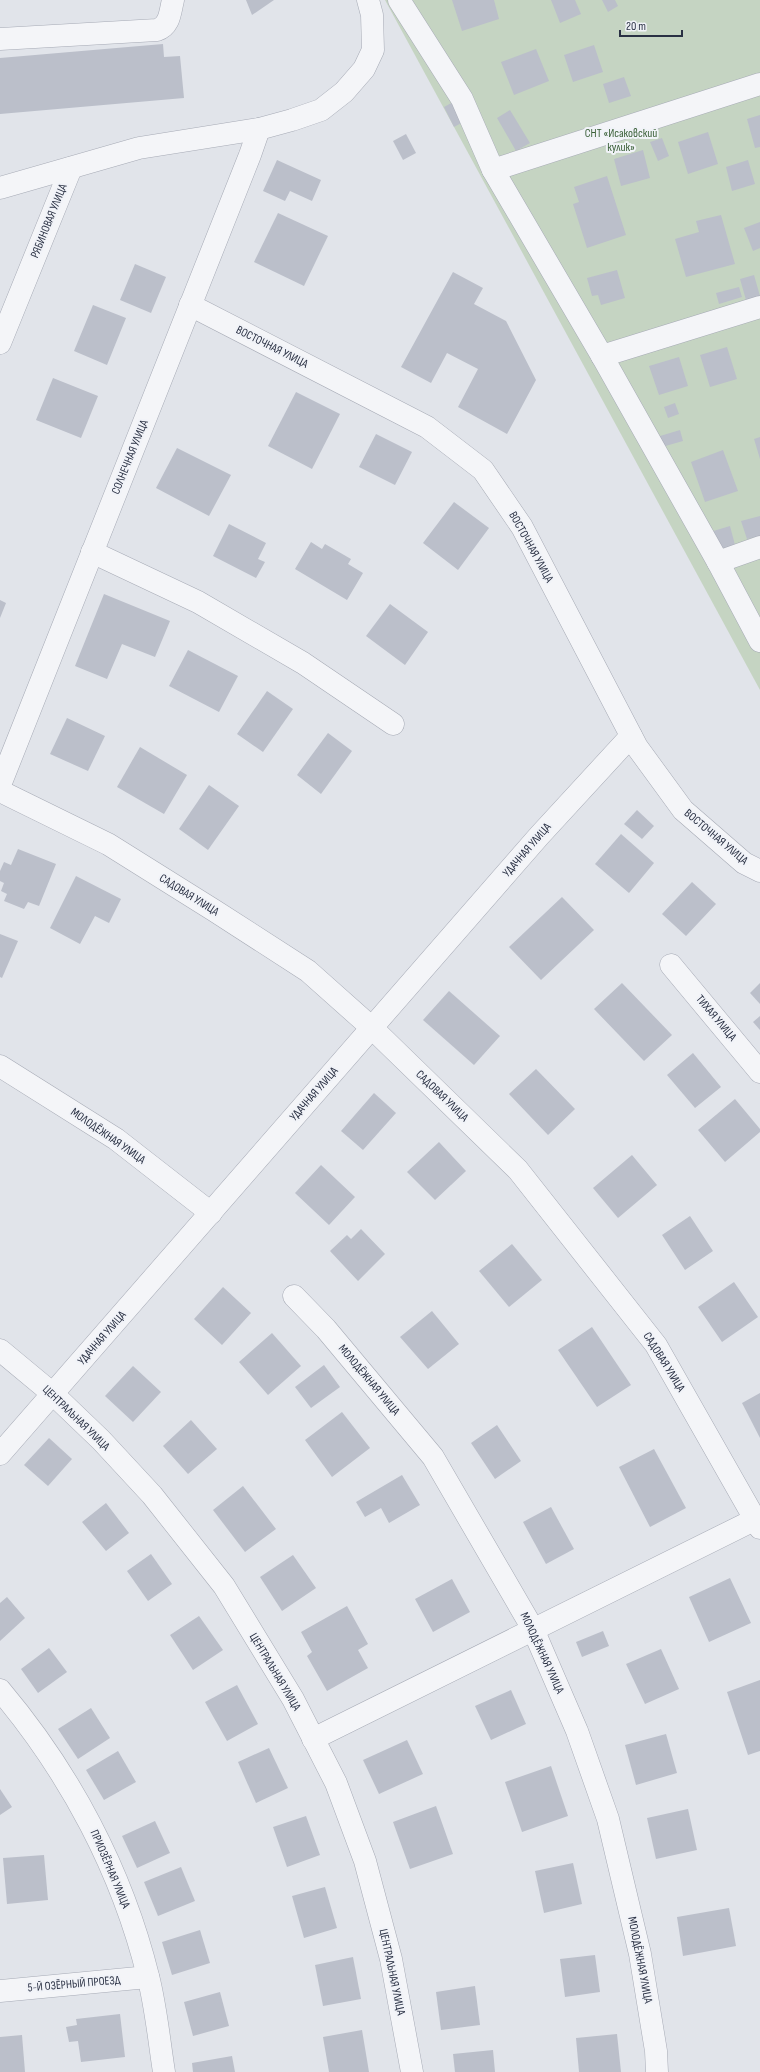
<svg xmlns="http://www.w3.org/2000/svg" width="760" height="2072" font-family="'Sofia Sans Condensed',sans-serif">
  <rect width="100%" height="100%" fill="#e1e4ea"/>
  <path fill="#c5d4c2" d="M385 0H760V690Z"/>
  <g fill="#bbbfca">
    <path d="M246 0H274L252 15Z"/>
    <path d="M452 0H494L499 19 462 31Z"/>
    <path d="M551 0H575L581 14 560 23Z"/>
    <path d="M602 0H615L618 6 608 12Z"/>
    <path d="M163 44 164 57 180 56 184 98 0 114V58Z"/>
    <path d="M594 45 603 72 573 82 564 55Z"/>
    <path d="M536 49 549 81 514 95 501 62Z"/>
    <path d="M624 77 631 96 609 103 603 84Z"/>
    <path d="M455 101 465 121 454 127 444 107Z"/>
    <path d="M510 110 530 143 516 151 497 118Z"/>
    <path d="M760 115V147L755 148 747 119Z"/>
    <path d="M708 132 718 164 688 174 678 142Z"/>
    <path d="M406 134 416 153 403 160 393 141Z"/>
    <path d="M662 138 669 156 658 161 650 142Z"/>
    <path d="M643 150 650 178 621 186 614 159Z"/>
    <path d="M277 160 321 180 312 201 290 191 285 201 263 191Z"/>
    <path d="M748 160 755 184 732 191 726 167Z"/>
    <path d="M607 176 626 235 587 248 573 204 579 202 574 187Z"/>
    <path d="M278 213 328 236 304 286 254 262Z"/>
    <path d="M721 215 735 264 686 277 675 239 699 232 696 221Z"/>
    <path d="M760 222V248L753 251 744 228Z"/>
    <path d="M135 264 166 277 151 313 120 300Z"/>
    <path d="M617 270 625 298 601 305 598 295 592 296 587 278Z"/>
    <path d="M453 272 483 288 474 304 506 321 536 380 507 434 458 407 478 369 447 353 431 383 401 367Z"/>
    <path d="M754 275 760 296 746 300 740 279Z"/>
    <path d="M739 287 742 297 719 304 716 293Z"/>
    <path d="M93 305 126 318 107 365 74 351Z"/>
    <path d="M727 347 737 379 710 387 700 355Z"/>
    <path d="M679 357 688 386 659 395 649 366Z"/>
    <path d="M53 378 98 396 81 438 36 420Z"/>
    <path d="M296 392 340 414 312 469 268 446Z"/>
    <path d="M675 403 679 414 668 418 664 407Z"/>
    <path d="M680 430 683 441 662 447 660 436Z"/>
    <path d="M376 434 412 452 395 485 359 467Z"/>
    <path d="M760 437V459L754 439Z"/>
    <path d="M177 448 231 475 209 516 156 488Z"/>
    <path d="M723 450 738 491 705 502 691 462Z"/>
    <path d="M454 502 489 528 458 570 423 543Z"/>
    <path d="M760 516V536L747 539 741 521Z"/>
    <path d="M229 524 266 543 258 559 265 562 256 578 213 556Z"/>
    <path d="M730 526 735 545 715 551 710 532Z"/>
    <path d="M311 542 322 549 325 544 351 559 348 564 363 573 347 600 295 569Z"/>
    <path d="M104 594 170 621 155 657 122 644 107 679 75 666Z"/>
    <path d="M0 600 6 603 0 618Z"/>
    <path d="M390 604 428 632 405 665 366 636Z"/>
    <path d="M188 650 238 676 219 712 169 686Z"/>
    <path d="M267 691 293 709 263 752 237 734Z"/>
    <path d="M67 718 105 736 88 771 50 754Z"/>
    <path d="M328 733 352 751 321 794 297 775Z"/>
    <path d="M140 747 187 775 164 814 117 787Z"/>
    <path d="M209 785 239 806 208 850 179 829Z"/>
    <path d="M637 810 654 826 642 839 624 824Z"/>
    <path d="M621 834 654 863 629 893 595 864Z"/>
    <path d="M18 849 56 864 39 906 28 902 24 909 4 901 7 894 1 891 4 883 0 881V871L4 862 11 865Z"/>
    <path d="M76 876 121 899 109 923 95 916 80 944 50 928Z"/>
    <path d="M692 882 716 904 686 936 662 914Z"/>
    <path d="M562 897 594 930 541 980 509 947Z"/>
    <path d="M0 934 18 941 2 978 0 977Z"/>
    <path d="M622 983 672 1035 644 1061 594 1009Z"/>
    <path d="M760 983V1004L750 993Z"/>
    <path d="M449 991 500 1036 474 1065 423 1020Z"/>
    <path d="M760 1016V1030L753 1022Z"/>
    <path d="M693 1053 721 1087 695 1108 667 1075Z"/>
    <path d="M536 1069 575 1109 548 1135 509 1094Z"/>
    <path d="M374 1093 396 1113 363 1150 341 1131Z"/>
    <path d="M735 1099 760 1129V1132L725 1162 698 1130Z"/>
    <path d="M439 1142 466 1171 435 1200 407 1172Z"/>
    <path d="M632 1155 657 1185 618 1218 593 1188Z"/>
    <path d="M321 1165 355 1197 329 1225 295 1193Z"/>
    <path d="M690 1216 713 1251 685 1270 662 1235Z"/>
    <path d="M361 1229 385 1254 358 1281 330 1251 347 1235 351 1239Z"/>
    <path d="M512 1244 542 1280 509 1307 479 1271Z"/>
    <path d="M734 1282 758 1317 722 1342 698 1307Z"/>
    <path d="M223 1287 251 1313 222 1345 194 1319Z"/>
    <path d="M432 1311 459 1344 428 1369 400 1337Z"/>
    <path d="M592 1327 631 1385 597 1407 558 1350Z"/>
    <path d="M272 1333 301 1366 268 1395 239 1362Z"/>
    <path d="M324 1365 340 1387 311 1408 295 1387Z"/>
    <path d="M133 1366 161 1392 133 1422 105 1396Z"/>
    <path d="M760 1393V1438L742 1403Z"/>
    <path d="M342 1412 370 1448 332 1477 305 1440Z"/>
    <path d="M191 1420 217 1449 188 1474 163 1446Z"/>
    <path d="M497 1425 521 1461 495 1479 471 1443Z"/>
    <path d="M49 1438 72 1459 48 1486 24 1465Z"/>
    <path d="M654 1449 686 1508 650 1527 619 1467Z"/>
    <path d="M402 1475 420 1505 389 1523 381 1508 365 1517 356 1502Z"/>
    <path d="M243 1486 276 1529 245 1552 213 1510Z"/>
    <path d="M106 1503 129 1533 106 1551 82 1522Z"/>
    <path d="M551 1507 574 1549 546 1564 523 1522Z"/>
    <path d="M151 1554 172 1584 148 1601 127 1571Z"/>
    <path d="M293 1555 316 1588 282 1611 260 1577Z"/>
    <path d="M730 1578 751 1623 709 1642 689 1597Z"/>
    <path d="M452 1579 470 1612 433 1632 415 1599Z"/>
    <path d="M7 1597 25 1618 0 1641V1603Z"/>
    <path d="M347 1606 368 1644 358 1650 368 1668 327 1691 307 1656 312 1652 301 1632Z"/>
    <path d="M199 1616 223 1650 193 1670 170 1635Z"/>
    <path d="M603 1631 609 1646 582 1657 576 1642Z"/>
    <path d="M49 1648 67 1672 38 1693 21 1669Z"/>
    <path d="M661 1649 679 1689 645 1704 626 1664Z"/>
    <path d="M760 1680V1751L748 1755 727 1692Z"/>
    <path d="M237 1685 258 1724 227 1741 205 1702Z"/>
    <path d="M511 1690 526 1724 491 1740 475 1706Z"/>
    <path d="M91 1708 110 1738 78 1759 58 1729Z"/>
    <path d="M666 1734 677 1773 636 1785 625 1745Z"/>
    <path d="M407 1740 423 1774 379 1794 363 1760Z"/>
    <path d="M269 1748 288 1788 256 1803 238 1762Z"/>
    <path d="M118 1751 136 1782 104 1800 86 1770Z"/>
    <path d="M551 1766 568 1816 522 1832 505 1782Z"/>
    <path d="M0 1789 12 1807 0 1815Z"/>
    <path d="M436 1806 453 1854 410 1869 393 1822Z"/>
    <path d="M688 1809 697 1850 656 1859 647 1818Z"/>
    <path d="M306 1816 320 1855 287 1867 273 1827Z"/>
    <path d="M155 1821 170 1853 137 1868 122 1836Z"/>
    <path d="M44 1855 48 1900 7 1904 3 1858Z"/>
    <path d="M573 1863 582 1904 544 1913 535 1871Z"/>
    <path d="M181 1867 195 1901 158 1916 144 1882Z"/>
    <path d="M325 1887 337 1928 304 1938 292 1896Z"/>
    <path d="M729 1908 736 1946 683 1956 677 1917Z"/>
    <path d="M200 1930 210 1963 172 1975 162 1942Z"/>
    <path d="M595 1955 600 1992 565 1997 560 1959Z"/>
    <path d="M353 1957 361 1999 323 2006 315 1965Z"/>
    <path d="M475 1986 480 2025 441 2030 436 1992Z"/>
    <path d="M220 1992 229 2026 193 2036 184 2002Z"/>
    <path d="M120 2014 125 2057 81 2062 78 2041 69 2042 66 2027 77 2025 76 2019Z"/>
    <path d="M362 2030 369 2072H329L323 2037Z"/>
    <path d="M617 2034 621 2072H579L576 2038Z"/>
    <path d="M22 2035 25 2072H0V2037Z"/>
    <path d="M493 2050 495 2072H455L453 2054Z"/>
    <path d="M232 2056 235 2072H193L192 2063Z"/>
  </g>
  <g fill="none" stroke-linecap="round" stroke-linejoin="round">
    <defs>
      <g id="minor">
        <path d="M399 0 462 99 493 170 602 356 718 562 760 641"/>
        <path d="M0 39 157 30C170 26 170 12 173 0"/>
        <path d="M493 170 760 84"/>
        <path d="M0 188 139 148 259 129 292 120 321 110 344 92 364 69 373 50 372 15 368 0"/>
        <path d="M190 305 427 427 483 470 522 527 637 747 683 810 744 863 760 871"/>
        <path d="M0 343 71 168"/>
        <path d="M602 356 760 307"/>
        <path d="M92 552 198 602 303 663 393 724"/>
        <path d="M718 562 760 547"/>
        <path d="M0 785 250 155 259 129"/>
        <path d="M0 791 108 844 215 911 308 971 372 1028 518 1170 656 1345 760 1528"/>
        <path d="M671 965 760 1072"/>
        <path d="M0 1066 116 1139 211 1213"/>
        <path d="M294 1296 326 1329 433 1457 533 1629 577 1731 608 1819 640 1954 656 2051 657 2072"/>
        <path d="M0 1350 53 1394 101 1440 152 1495 224 1586 293 1699 336 1783 365 1861 391 1959 412 2072"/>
        <path d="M0 1454 539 836 631 736"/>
        <path d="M0 1690C70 1773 122 1871 148 1976 156 2007 159 2040 164 2072"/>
        <path d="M313 1739 760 1517"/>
        <path d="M0 1991 148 1977"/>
      </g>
    </defs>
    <use href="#minor" stroke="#a6aab5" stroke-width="23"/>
    <use href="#minor" stroke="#f4f5f8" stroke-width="22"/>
  </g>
  <g text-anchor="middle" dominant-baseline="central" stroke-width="4" stroke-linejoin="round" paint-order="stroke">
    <g font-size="12" fill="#395f36" stroke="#f1f3f8">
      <text x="621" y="133">СНТ «Исаковский<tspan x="621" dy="14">кулик»</tspan></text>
    </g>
    <g font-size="12" fill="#293043" stroke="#f1f3f8">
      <text transform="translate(49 221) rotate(-68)">РЯБИНОВАЯ УЛИЦА</text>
      <text transform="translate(272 347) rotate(27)">ВОСТОЧНАЯ УЛИЦА</text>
      <text transform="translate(130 457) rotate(-68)">СОЛНЕЧНАЯ УЛИЦА</text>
      <text transform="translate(531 547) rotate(61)">ВОСТОЧНАЯ УЛИЦА</text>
      <text transform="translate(716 837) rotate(40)">ВОСТОЧНАЯ УЛИЦА</text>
      <text transform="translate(527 850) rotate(-49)">УДАЧНАЯ УЛИЦА</text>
      <text transform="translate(189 895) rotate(32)">САДОВАЯ УЛИЦА</text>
      <text transform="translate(716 1018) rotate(50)">ТИХАЯ УЛИЦА</text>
      <text transform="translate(314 1094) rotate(-49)">УДАЧНАЯ УЛИЦА</text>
      <text transform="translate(442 1096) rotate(44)">САДОВАЯ УЛИЦА</text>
      <text transform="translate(108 1136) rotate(35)">МОЛОДЁЖНАЯ УЛИЦА</text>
      <text transform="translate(102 1338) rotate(-49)">УДАЧНАЯ УЛИЦА</text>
      <text transform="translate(664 1362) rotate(58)">САДОВАЯ УЛИЦА</text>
      <text transform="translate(369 1380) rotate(50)">МОЛОДЁЖНАЯ УЛИЦА</text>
      <text transform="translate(76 1418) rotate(44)">ЦЕНТРАЛЬНАЯ УЛИЦА</text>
      <text transform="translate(542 1653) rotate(65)">МОЛОДЁЖНАЯ УЛИЦА</text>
      <text transform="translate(275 1672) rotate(59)">ЦЕНТРАЛЬНАЯ УЛИЦА</text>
      <text transform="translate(110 1869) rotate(67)">ПРИОЗЁРНАЯ УЛИЦА</text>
      <text transform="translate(640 1960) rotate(79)">МОЛОДЁЖНАЯ УЛИЦА</text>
      <text transform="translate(392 1972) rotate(78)">ЦЕНТРАЛЬНАЯ УЛИЦА</text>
      <text transform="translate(74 1984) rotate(-5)">5-Й ОЗЁРНЫЙ ПРОЕЗД</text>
    </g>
  </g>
  <path d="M620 30v6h62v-6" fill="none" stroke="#293043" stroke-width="2"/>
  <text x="626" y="30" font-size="12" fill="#293043" stroke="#f1f3f8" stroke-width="3" paint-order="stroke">20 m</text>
</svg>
